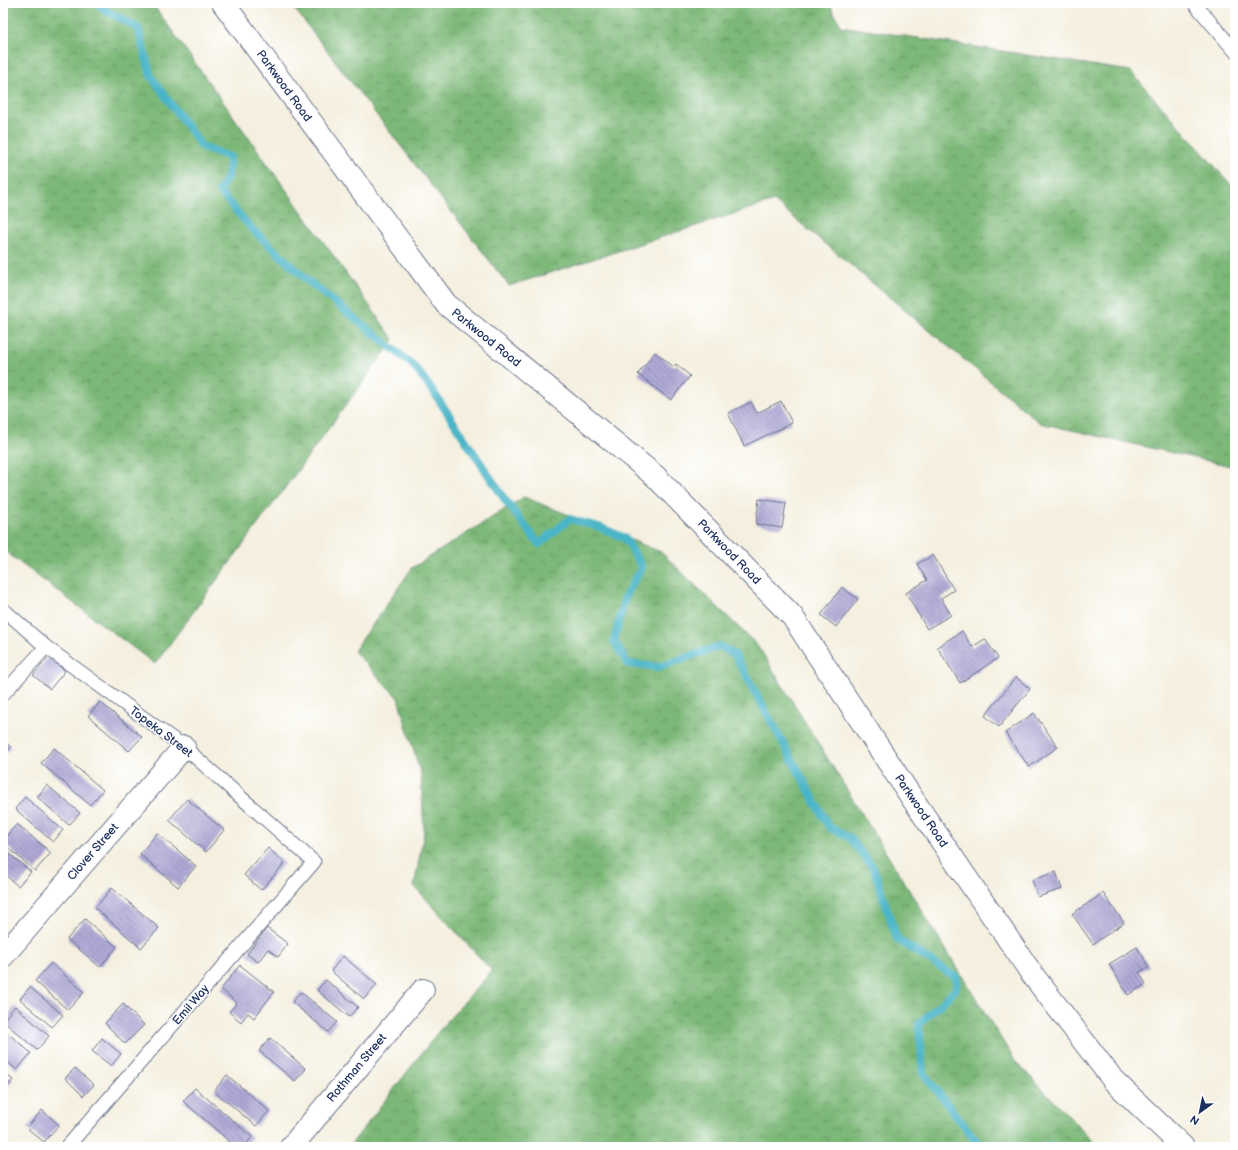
<svg xmlns="http://www.w3.org/2000/svg" width="1238" height="1150" font-family="'Balsamiq Sans',sans-serif">
  <defs>
    <pattern id="forest-crowns" width="20" height="18" patternUnits="userSpaceOnUse"><rect width="20" height="18" fill="#7bb877"/><path d="M2 6a3 3 0 1 1 6 0M12 15a3 3 0 1 1 6 0" fill="none" stroke="#649665"/></pattern>
    <pattern id="building-back-hatch" width="6" height="6" patternUnits="userSpaceOnUse"><rect width="6" height="6" fill="#afa9d6"/><path d="M-1 5l2 2M0 0l6 6M5-1l2 2" fill="none" stroke="#8e8ab1"/></pattern>
  </defs>
  <rect width="100%" height="100%" fill="#fff"/>
  <filter id="ink" filterUnits="userSpaceOnUse"><feTurbulence type="fractalNoise" baseFrequency=".025" numOctaves="2"/><feDisplacementMap in="SourceGraphic" scale="8" xChannelSelector="R" yChannelSelector="G"/><feConvolveMatrix kernelMatrix="1 2 1 2 8 2 1 2 1" color-interpolation-filters="sRGB"/></filter>
  <filter id="wash" filterUnits="userSpaceOnUse"><feTurbulence type="fractalNoise" baseFrequency=".012" numOctaves="4" result="noise"/><feDisplacementMap in="SourceGraphic" scale="16" xChannelSelector="R" yChannelSelector="G"/><feGaussianBlur stdDeviation="0.9" result="paint"/><feColorMatrix in="noise" values="0 0 0 0 0 0 0 0 0 0 0 0 0 0 0 0 0 1.4 0 .05"/><feComposite in="paint" operator="in"/></filter>
  <g filter="url(#wash)">
    <rect width="100%" height="100%" fill="#f4efde"/>
    <g fill="url(#forest-crowns)" stroke="#4b746a">
      <path d="M3 3H152L394 340 155 664 3 550Z"/>
      <path d="M290 3H829L841 26 1130 71 1235 189V467L1040 423 774 201 509 286Z"/>
      <path d="M524 497 661 552 758 646 1015 1061 1099 1147H349L442 1027 492 971 414 886 424 833 421 775 398 698 354 651 412 568Z"/>
    </g>
    <g fill="none" stroke-linecap="round" stroke-linejoin="round">
      <g stroke="#4bb5c8" stroke-width="8">
        <path d="M99 3 103 9 138 28 151 76 202 147 230 157 228 176 219 191 252 229 306 279 413 365 433 391 505 500 539 544 570 519 599 527 625 538 642 567 625 597 614 641 628 664 659 667 720 646 735 655 829 827 850 838 874 869 897 939 957 978 956 989 919 1024 923 1073 981 1147"/>
        <path d="M1048 1147H1052"/>
      </g>
    </g>
    <g id="blocks">
      <g fill="url(#building-back-hatch)">
        <path d="M655 352 674 367 676 364 690 376 671 400 638 374Z"/>
        <path d="M781 401 792 423 744 446 728 413 751 402 757 413Z"/>
        <path d="M759 499 786 503 782 528 756 524Z"/>
        <path d="M933 555 954 590 941 598 951 615 927 629 906 593 927 580 917 564Z"/>
        <path d="M842 587 858 599 836 627 821 615Z"/>
        <path d="M962 631 972 647 985 639 998 658 960 683 937 647Z"/>
        <path d="M49 657 65 671 50 689 33 675Z"/>
        <path d="M1016 677 1030 689 999 727 985 716Z"/>
        <path d="M100 702 142 737 129 751 88 716Z"/>
        <path d="M1034 713 1058 747 1029 767 1005 733Z"/>
        <path d="M3 740 11 747 3 757Z"/>
        <path d="M54 748 103 790 90 805 41 763Z"/>
        <path d="M47 785 80 813 69 825 37 797Z"/>
        <path d="M25 797 63 830 53 842 15 809Z"/>
        <path d="M187 799 224 830 206 852 169 820Z"/>
        <path d="M17 824 51 853 35 871 3 843V840Z"/>
        <path d="M157 833 196 866 178 887 140 854Z"/>
        <path d="M268 848 285 863 261 890 244 875Z"/>
        <path d="M6 851 31 872 18 886 3 873V855Z"/>
        <path d="M1056 872 1062 889 1038 897 1032 880Z"/>
        <path d="M112 888 159 928 141 948 95 908Z"/>
        <path d="M1103 893 1124 923 1093 944 1072 914Z"/>
        <path d="M85 919 117 947 100 967 67 939Z"/>
        <path d="M267 928 288 944 278 957 268 949 258 962 247 954Z"/>
        <path d="M1137 947 1149 967 1139 972 1146 984 1128 995 1109 964Z"/>
        <path d="M343 956 377 985 364 999 331 971Z"/>
        <path d="M51 963 84 992 68 1010 35 981Z"/>
        <path d="M240 965 274 992 254 1018 248 1013 241 1022 229 1012 237 1003 221 989Z"/>
        <path d="M326 980 358 1007 349 1017 317 990Z"/>
        <path d="M30 987 63 1015 52 1027 20 999Z"/>
        <path d="M301 992 337 1022 328 1032 292 1002Z"/>
        <path d="M123 1004 144 1025 125 1044 105 1023Z"/>
        <path d="M15 1006 49 1036 37 1050 3 1021Z"/>
        <path d="M3 1029 31 1053 17 1070 3 1058Z"/>
        <path d="M102 1038 121 1054 111 1066 92 1051Z"/>
        <path d="M270 1038 306 1069 295 1081 259 1051Z"/>
        <path d="M75 1068 94 1085 83 1096 65 1078Z"/>
        <path d="M3 1072 13 1080 3 1092Z"/>
        <path d="M227 1075 269 1111 256 1126 214 1091Z"/>
        <path d="M195 1088 252 1137 244 1147H236L183 1101Z"/>
        <path d="M42 1110 59 1125 44 1142 27 1128Z"/>
      </g>
    </g>
  </g>
  <g filter="url(#ink)">
    <use href="#blocks" fill-opacity="0" stroke="#67728b" stroke-width="1"/>
    <g fill="none" stroke-linecap="round" stroke-linejoin="round">
      <defs>
        <g id="service">
          <path d="M1194 3 1235 51"/>
          <path d="M3 609 46 647 184 747 314 862 67 1147"/>
          <path d="M3 694 46 647"/>
        </g>
        <g id="minor">
          <path d="M223 3 446 304 655 476 792 616 914 801 1032 974 1114 1081 1183 1147"/>
          <path d="M3 956 184 747"/>
          <path d="M291 1147 423 990"/>
        </g>
      </defs>
      <use href="#service" stroke="#67728b" stroke-width="15"/>
      <use href="#minor" stroke="#67728b" stroke-width="24"/>
      <use href="#service" stroke="#fff" stroke-width="13"/>
      <use href="#minor" stroke="#fff" stroke-width="22"/>
    </g>
  </g>
  <g text-anchor="middle" dominant-baseline="central" stroke-width="3" stroke-linejoin="round" paint-order="stroke">
    <g font-size="12" fill="#1b2f5e" stroke="#fff">
      <text transform="translate(284 86) rotate(54)">Parkwood Road</text>
      <text transform="translate(486 338) rotate(39)">Parkwood Road</text>
      <text transform="translate(729 552) rotate(46)">Parkwood Road</text>
      <text transform="translate(161 732) rotate(37)">Topeka Street</text>
      <text transform="translate(921 811) rotate(56)">Parkwood Road</text>
      <text transform="translate(93 852) rotate(-49)">Clover Street</text>
      <text transform="translate(191 1005) rotate(-49)">Emil Way</text>
      <text transform="translate(357 1068) rotate(-50)">Rothman Street</text>
    </g>
  </g>
  <rect width="1238" height="1150" fill="none" stroke="#fff" stroke-width="16"/>
  <g transform="translate(1200 1112) rotate(213)" stroke="#ffffff" stroke-width="3" paint-order="stroke">
  <path d="M0-3L7 15L0 10L-7 15Z" fill="#1b2f5e"/>
  <text y="-6" font-size="11" font-weight="bold" text-anchor="middle" fill="#1b2f5e">N</text>
  </g>
</svg>
